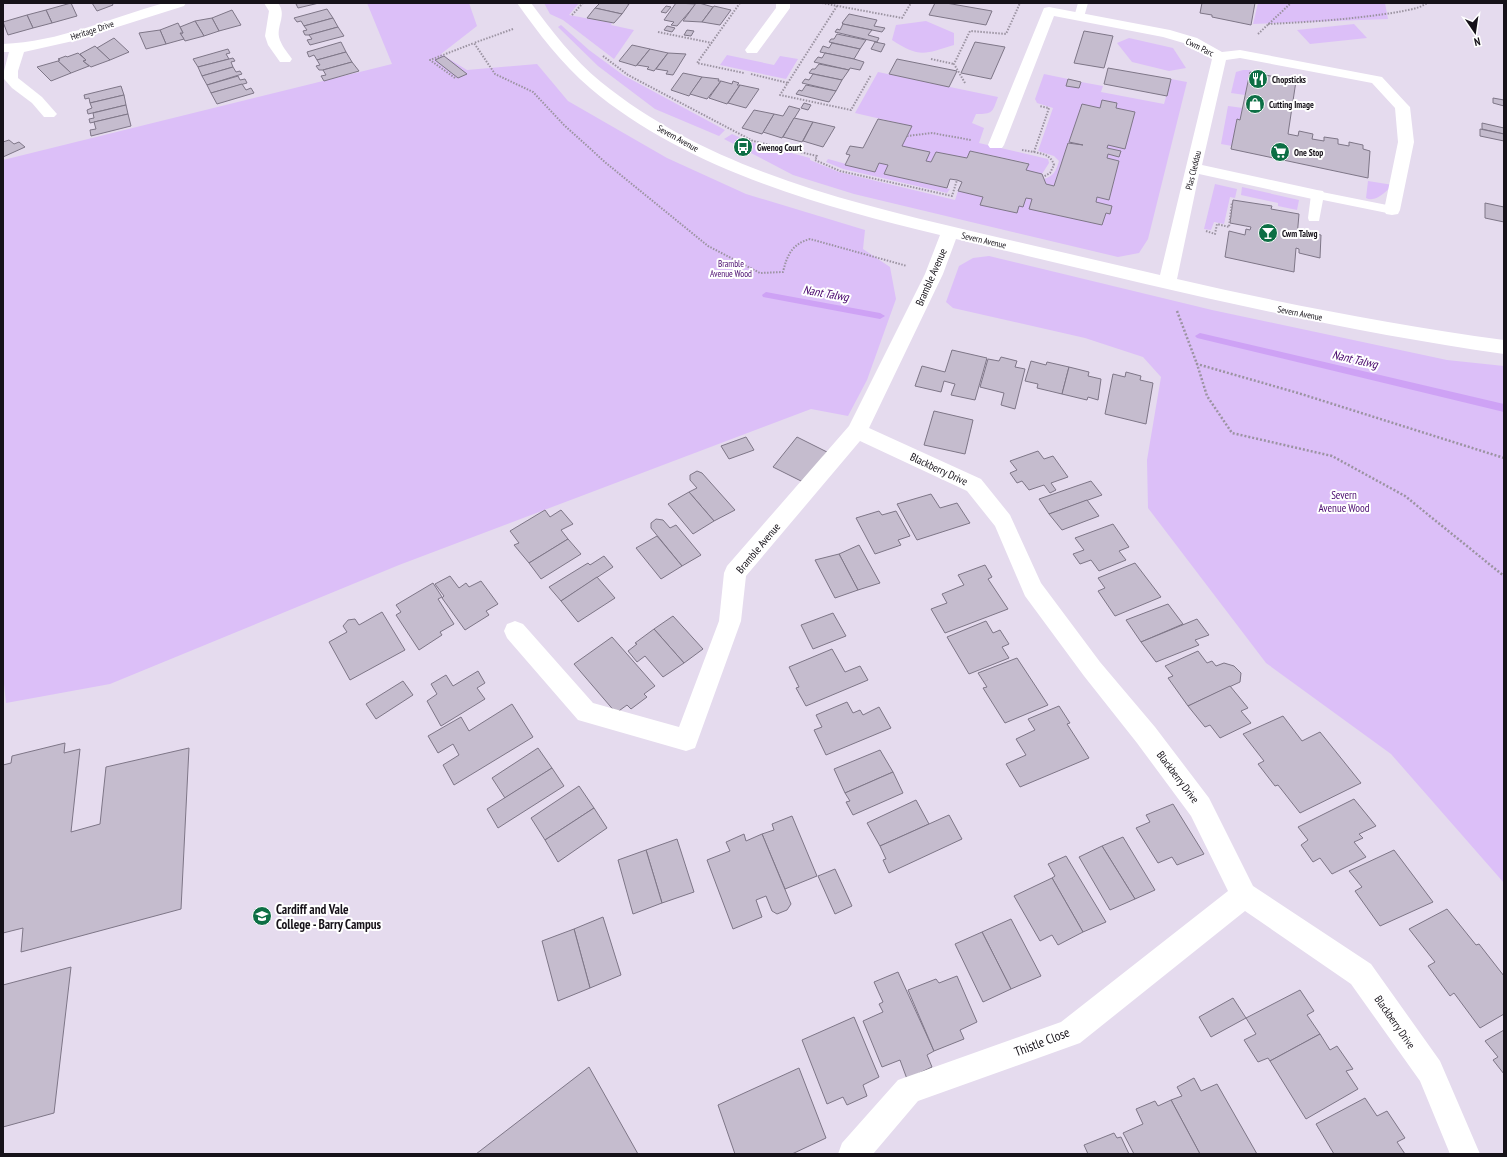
<svg xmlns="http://www.w3.org/2000/svg" width="1507" height="1157" font-family="'PT Sans Narrow',sans-serif">
  <rect width="100%" height="100%" fill="#e5dbee"/>
  <g fill="#dcbff8">
    <path d="M367 3H469L477 26 441 54 467 70 537 64 568 101 667 158 746 194 865 230 863 249 890 267 896 299 867 380 848 416 811 409 399 565 110 684 6 703 3 674V160L392 64Z"/>
    <path d="M544 3H579L569 15 612 23 611 25 634 30 614 59 563 20 550 14Z"/>
    <path d="M1258 3H1385L1388 19 1253 24Z"/>
    <path d="M926 21 954 33V45C925 54 919 58 892 40L896 25Z"/>
    <path d="M1354 24 1367 38 1310 44 1297 30Z"/>
    <path d="M561 25 589 50 623 75 725 130 719 136 655 109 598 66 558 27Z"/>
    <path d="M1129 38 1173 48 1186 68 1169 71 1132 62 1117 43Z"/>
    <path d="M727 55 774 65 780 56 798 59 786 79 720 65Z"/>
    <path d="M1243 70H1250L1245 95 1231 93 1236 72Z"/>
    <path d="M878 72 998 97C992 113 993 114 976 114L972 123 984 128 979 143 1048 159 1049 163 1042 174 1026 170 1028 163 971 151 967 158 936 152 931 162 926 161 930 152 902 146 911 126 855 113Z"/>
    <path d="M1044 74 1068 79 1066 86 1079 88 1081 82 1103 86 1101 92 1164 104 1171 79 1187 82 1148 239 1139 253 1118 257 854 194 793 175 724 139 732 134 750 142 810 158V160L839 172 955 200 958 191 983 197 980 205 1017 213 1019 206 1023 207 1026 198 1032 199 1029 209 1102 225 1106 213 1110 214 1112 206 1096 202 1097 197 1109 200 1119 161 1107 158 1108 154 1119 157 1121 151 1107 148 1108 145 1125 149 1135 112 1116 108 1117 103 1103 100 1100 108 1082 105 1069 142 1083 145 1068 143 1054 186 1046 184 1044 179C1054 176 1056 171 1059 161L1054 156 1038 151 1053 108 1037 103 1035 99Z"/>
    <path d="M1228 106 1243 108 1240 120 1237 119 1232 146 1221 144Z"/>
    <path d="M828 159 875 172 879 163 888 165 884 174 950 189 947 193 843 169 826 162Z"/>
    <path d="M1368 181 1393 185C1386 191 1376 203 1366 198Z"/>
    <path d="M1215 184 1237 189 1235 198 1230 197 1224 224 1214 222 1211 230 1204 229Z"/>
    <path d="M1242 187 1299 200 1297 210 1278 206V203L1241 195Z"/>
    <path d="M989 256 1212 310 1447 360 1504 366V883L1391 754 1266 663 1148 508 1147 460 1161 377 1143 357 1085 338 953 308 946 302 959 266 973 258Z"/>
  </g>
  <g fill="none" stroke-linecap="round" stroke-linejoin="round">
    <g fill="#cea2f5" fill-rule="evenodd">
      <path d="M766 292 880 313 885 316 880 319 763 297 762 295Z"/>
      <path d="M1200 333 1504 404V412L1197 338 1195 336Z"/>
    </g>
  </g>
  <g fill="#c5bcce" stroke="#7e7687">
    <path d="M71 3 77 16 52 23 46 10Z"/>
    <path d="M92 3H112L113 5 97 11Z"/>
    <path d="M300 3H319L298 8 296 4Z"/>
    <path d="M600 3H624L629 4 622 14 595 8Z"/>
    <path d="M676 3 696 4 677 26 671 25 674 22 664 20Z"/>
    <path d="M699 3 713 7 702 22 683 21 696 3Z"/>
    <path d="M935 3H946L992 11 986 25 929 15Z"/>
    <path d="M1202 3H1255L1251 25 1212 17V15L1200 13Z"/>
    <path d="M666 6 671 7 666 13 661 12Z"/>
    <path d="M714 6 731 10 720 25 702 22Z"/>
    <path d="M595 8 622 14 614 23 587 18Z"/>
    <path d="M327 9 333 18 304 26 301 21 297 22 294 18Z"/>
    <path d="M46 10 52 23 33 28 27 15Z"/>
    <path d="M232 10 241 25 219 31 212 18Z"/>
    <path d="M849 14 877 20 874 26 885 28 882 32 843 24 842 23Z"/>
    <path d="M27 15 33 28 8 35 3 22Z"/>
    <path d="M212 18 219 31 204 36 195 21Z"/>
    <path d="M333 18 338 27 309 35H305L303 31 307 30 304 26Z"/>
    <path d="M195 21 204 36 185 41 180 33H183L180 27Z"/>
    <path d="M178 23 183 33H180L184 39 166 44 160 30Z"/>
    <path d="M843 24 872 30 868 35 879 38 877 42 835 32 837 29 840 30Z"/>
    <path d="M667 26 675 28 672 32 664 30Z"/>
    <path d="M338 27 344 36 310 45 307 40 312 39 309 35Z"/>
    <path d="M160 30 166 44 146 49 139 33Z"/>
    <path d="M687 30 694 31 691 36 684 35Z"/>
    <path d="M1084 31 1113 36 1104 68 1074 63Z"/>
    <path d="M837 34 866 40 860 49 829 42 831 39H834Z"/>
    <path d="M114 38 129 52 110 60 97 48Z"/>
    <path d="M341 42 346 52 317 60 314 55 309 57 307 52Z"/>
    <path d="M875 42 885 44 881 52 871 49Z"/>
    <path d="M975 42 1005 47 991 79 961 73Z"/>
    <path d="M832 43 860 49 854 59 820 52 823 46 829 48Z"/>
    <path d="M632 45 650 49 636 66 619 61Z"/>
    <path d="M95 46 110 60 91 67 83 61 86 60 80 54Z"/>
    <path d="M228 49 230 53 226 54 229 59 198 67 193 59Z"/>
    <path d="M650 49 668 53 654 71 647 69 649 67 637 65Z"/>
    <path d="M346 52 352 62 323 70H319L316 66 320 65 317 60Z"/>
    <path d="M78 53 86 60 83 61 89 66 71 73 58 61 60 60 58 59 66 56 67 57Z"/>
    <path d="M668 53 686 54 673 75 666 74 668 71 656 69Z"/>
    <path d="M825 53 854 59 864 62 860 70 850 68 849 70 814 62 818 57 822 58Z"/>
    <path d="M444 56 467 74 458 78 435 60Z"/>
    <path d="M233 58 235 61 231 62 233 67 202 76 198 67Z"/>
    <path d="M897 59 957 71 949 87 889 74Z"/>
    <path d="M58 61 71 73 51 81 37 67Z"/>
    <path d="M352 62 359 71 324 81 321 76 326 75 323 70Z"/>
    <path d="M819 64 849 70 842 80 809 73 812 69H815Z"/>
    <path d="M233 67 236 72 240 71 242 74 207 85 202 76Z"/>
    <path d="M1108 68 1171 79 1167 96 1104 84Z"/>
    <path d="M1250 72 1296 81 1288 134 1298 136 1299 131 1313 134 1312 139 1324 141V137L1338 139V144L1349 146V142L1363 145V149L1370 151 1368 178 1231 149 1237 119 1240 120Z"/>
    <path d="M683 73 702 77 689 96 671 90Z"/>
    <path d="M813 74 842 80 836 91 802 83 805 79 809 80Z"/>
    <path d="M238 76 240 80 245 79 247 83 211 93 207 85Z"/>
    <path d="M702 77 719 79 718 81H721L707 99 690 94Z"/>
    <path d="M1068 79 1081 82 1079 88 1066 86Z"/>
    <path d="M721 81 732 84 733 81 739 83 737 85H740L727 104 709 98Z"/>
    <path d="M242 84 246 90 251 88 254 93 217 104 211 93Z"/>
    <path d="M740 85 759 89 746 108 728 103Z"/>
    <path d="M806 85 836 91 829 102 796 94 799 90 802 91Z"/>
    <path d="M121 86 124 95 90 103 89 98 85 99 84 95Z"/>
    <path d="M124 95 126 105 88 114 87 110 92 108 90 103Z"/>
    <path d="M1493 98 1504 100V106L1493 103Z"/>
    <path d="M1102 100 1117 103 1116 108 1135 112 1125 149 1108 145 1107 148 1121 151 1119 157 1108 154 1107 158 1119 161 1109 200 1097 197 1096 202 1112 206 1110 214 1106 213 1102 225 1029 209 1032 199 1026 198 1023 207 1019 206 1017 213 980 205 983 197 958 191 962 182 957 180 950 179 947 188 884 174 888 165 879 163 875 172 845 165 850 155 846 154 850 146 863 148 878 119 912 126 902 146 930 152 926 161 931 162 936 152 967 158 970 151 1029 164 1026 170 1042 174 1046 184 1054 186 1068 143 1083 145 1069 142 1082 104 1100 108Z"/>
    <path d="M804 103 811 105 808 110 801 108Z"/>
    <path d="M126 105 128 114 90 123 89 119 94 118 93 113Z"/>
    <path d="M789 106 800 109 782 138 763 132 774 114 783 116Z"/>
    <path d="M754 110 774 114 762 134 742 128Z"/>
    <path d="M128 114 131 126 91 136 90 130 96 129 94 122Z"/>
    <path d="M794 118 813 122 802 142 783 137Z"/>
    <path d="M813 122 835 127 823 147 803 141Z"/>
    <path d="M1482 123 1504 128V134L1482 129Z"/>
    <path d="M1480 129 1504 134V141L1480 136Z"/>
    <path d="M9 140 14 144 19 142 25 147 3 157V142Z"/>
    <path d="M1233 200 1272 206 1271 209 1299 214 1297 237 1300 238 1301 231 1321 235 1320 258 1299 253V249L1296 248 1294 272 1225 257 1229 231 1245 235 1246 229 1250 230 1251 227 1230 223Z"/>
    <path d="M1485 203 1504 207V222L1485 218Z"/>
    <path d="M952 350 987 358 975 400 951 395 955 384 944 381 941 392 915 386 922 366 945 372Z"/>
    <path d="M1001 357 1017 361 1015 367 1025 369 1015 409 1001 405 1004 393 980 387 988 359 999 361Z"/>
    <path d="M1031 361 1046 365 1047 362 1069 367 1062 394 1037 388 1038 384 1025 381Z"/>
    <path d="M1069 367 1089 372 1088 376 1101 379 1098 400 1088 397 1087 400 1062 394Z"/>
    <path d="M1126 372 1141 376 1140 380 1153 383 1146 424 1105 414 1113 374 1125 377Z"/>
    <path d="M934 411 973 420 965 454 924 445Z"/>
    <path d="M746 437 754 450 729 459 721 446Z"/>
    <path d="M797 437 827 452 803 482 773 467Z"/>
    <path d="M1038 451 1044 459 1053 456 1068 477 1051 483 1056 490 1050 493 1044 485 1029 490 1022 481 1017 483 1010 473 1017 470 1010 461Z"/>
    <path d="M697 471 702 473 735 510 714 521 689 492 697 488 690 480V475Z"/>
    <path d="M1091 481 1102 495 1049 514 1039 499Z"/>
    <path d="M689 492 714 521 693 534 668 504Z"/>
    <path d="M931 494 940 508 957 503 970 523 917 540 897 504Z"/>
    <path d="M1087 500 1099 516 1062 530 1049 514Z"/>
    <path d="M545 510 550 517 561 510 573 524 561 530 568 539 529 563 514 545 519 543 510 531Z"/>
    <path d="M879 511 882 515 896 511 910 536 898 540 901 545 875 554 856 518Z"/>
    <path d="M656 519 663 520 670 528 676 525 701 555 682 566 651 528V523Z"/>
    <path d="M1113 524 1129 547 1119 551 1126 560 1099 571 1091 560 1080 564 1073 554 1084 550 1075 538Z"/>
    <path d="M657 536 682 566 661 579 636 548Z"/>
    <path d="M568 539 581 554 541 579 529 563Z"/>
    <path d="M859 545 880 583 858 590 839 554Z"/>
    <path d="M839 554 858 590 835 598 815 560Z"/>
    <path d="M604 556 613 567 561 601 549 587 588 563 590 565Z"/>
    <path d="M1135 563 1161 597 1115 616 1098 591 1105 588 1098 578Z"/>
    <path d="M985 565 992 577 988 579 1008 609 945 633 931 609 947 603 942 594 964 585 958 575Z"/>
    <path d="M450 576 459 588 466 583 469 587 481 581 498 604 486 611 489 615 465 630 442 598 444 596 435 584Z"/>
    <path d="M597 577 615 598 578 622 561 601Z"/>
    <path d="M433 583 442 597 438 599 454 624 440 632 442 635 419 650 396 615 401 612 396 605Z"/>
    <path d="M1168 604 1183 624 1141 642 1126 620Z"/>
    <path d="M382 612 405 650 350 680 329 642 347 632 343 626 348 620 355 619 359 625Z"/>
    <path d="M833 613 846 636 813 649 801 625Z"/>
    <path d="M673 616 703 649 684 663 654 629Z"/>
    <path d="M1197 619 1209 635 1195 640 1199 645 1156 662 1141 642Z"/>
    <path d="M986 621 993 633 1000 630 1009 644 1002 647 1009 658 969 674 947 637Z"/>
    <path d="M654 629 684 663 663 677 645 656 637 662 628 651 637 644 635 643Z"/>
    <path d="M612 637 655 686 644 694 647 697 631 709 627 705 616 713 574 664Z"/>
    <path d="M832 649 845 672 860 666 868 680 806 706 796 688 799 687 789 667Z"/>
    <path d="M1198 651 1207 663 1212 661 1216 666 1224 663 1234 666 1241 673 1240 682 1188 706 1168 678 1173 676 1165 666Z"/>
    <path d="M1017 658 1048 705 1005 723 983 688 987 687 978 673Z"/>
    <path d="M478 671 485 683 477 688 485 699 441 726 427 701 437 694 431 684 446 675 453 686Z"/>
    <path d="M403 681 413 695 376 719 366 704Z"/>
    <path d="M1230 686 1248 708 1241 711 1251 723 1220 738 1210 725 1205 727 1188 706Z"/>
    <path d="M847 702 853 713 860 710 863 715 879 707 891 728 826 755 814 730 822 727 816 715Z"/>
    <path d="M512 704 533 737 454 785 443 765 459 755 453 744 438 753 428 736 461 717 469 731Z"/>
    <path d="M1059 706 1070 723 1067 724 1089 758 1020 787 1006 764 1026 755 1016 739 1035 730 1028 719Z"/>
    <path d="M1283 716 1302 741 1320 732 1361 783 1300 813 1278 785 1275 786 1258 764 1264 761 1243 734Z"/>
    <path d="M65 743 64 753 80 749 71 832 100 824 106 767 189 748 181 909 21 952 23 928 3 933V765L11 763 12 756Z"/>
    <path d="M538 748 552 768 505 798 492 778Z"/>
    <path d="M880 750 893 772 845 793 834 769Z"/>
    <path d="M552 768 564 786 498 828 487 809Z"/>
    <path d="M893 772 903 793 853 815 846 802 850 801 845 793Z"/>
    <path d="M579 786 594 808 545 840 531 818Z"/>
    <path d="M1354 799 1376 826 1359 834 1363 838 1354 842 1366 857 1332 874 1320 858 1313 862 1301 845 1308 840 1298 827Z"/>
    <path d="M916 800 929 824 880 846 867 823Z"/>
    <path d="M1173 804 1204 854 1177 865 1172 857 1158 863 1136 828 1150 822 1146 815Z"/>
    <path d="M594 808 607 828 558 862 545 840Z"/>
    <path d="M949 815 962 839 889 873 883 860 886 859 880 846Z"/>
    <path d="M792 816 817 876 785 889 762 834 774 830 772 824Z"/>
    <path d="M744 834 746 841 762 834 791 904 787 910 777 914 772 911 766 896 756 900 762 917 733 929 707 860 730 851 726 842Z"/>
    <path d="M1123 837 1155 890 1135 899 1102 846Z"/>
    <path d="M677 839 694 892 662 903 646 850Z"/>
    <path d="M1102 846 1135 899 1110 910 1079 857Z"/>
    <path d="M646 850 662 903 633 914 618 860Z"/>
    <path d="M1394 850 1433 902 1380 926 1355 891 1362 887 1349 871Z"/>
    <path d="M1066 856 1106 922 1083 932 1052 878 1055 876 1048 864Z"/>
    <path d="M835 869 852 906 835 914 818 876Z"/>
    <path d="M1052 878 1083 932 1058 945 1052 935 1040 941 1014 896Z"/>
    <path d="M1447 909 1476 945 1479 944 1504 976V1014L1480 1028 1454 993 1450 996 1428 966 1435 962 1409 929Z"/>
    <path d="M603 917 621 975 590 988 574 929Z"/>
    <path d="M1011 919 1041 976 1011 989 982 932Z"/>
    <path d="M574 929 590 988 558 1001 542 941Z"/>
    <path d="M982 932 1011 989 983 1002 955 944Z"/>
    <path d="M71 967 54 1113 3 1127V985Z"/>
    <path d="M898 972 934 1051 927 1055 932 1067 907 1079 900 1060 882 1067 863 1021 883 1012 879 1004 883 1002 874 982Z"/>
    <path d="M957 976 977 1022 960 1030 964 1039 934 1051 908 990 936 979 939 983Z"/>
    <path d="M1300 990 1314 1011 1307 1015 1320 1034 1270 1061 1268 1058 1258 1062 1244 1040 1256 1034 1246 1018Z"/>
    <path d="M1233 998 1246 1018 1211 1037 1199 1017Z"/>
    <path d="M854 1017 879 1077 863 1085 867 1096 847 1105 843 1097 827 1104 802 1040Z"/>
    <path d="M1504 1030V1074L1493 1060 1498 1057 1485 1041Z"/>
    <path d="M1320 1034 1330 1050 1337 1046 1353 1069 1346 1071 1358 1089 1306 1119 1270 1061Z"/>
    <path d="M589 1067 638 1154H476Z"/>
    <path d="M799 1068 826 1138 792 1154H735L718 1105Z"/>
    <path d="M1194 1078 1201 1091 1217 1084 1257 1154H1200L1171 1100 1182 1096 1177 1087Z"/>
    <path d="M1365 1098 1377 1116 1387 1111 1405 1138 1397 1142 1405 1154H1334L1316 1124Z"/>
    <path d="M1171 1100 1200 1154H1134L1123 1133 1143 1124 1136 1109 1155 1101 1158 1106Z"/>
    <path d="M1114 1133 1117 1138 1121 1137 1129 1154H1088L1084 1145Z"/>
  </g>
  <g fill="none" stroke-linecap="round" stroke-linejoin="round">
    <g stroke="#9b93a1" stroke-width="2" stroke-dasharray="1.5 1.5" stroke-linecap="butt">
      <path d="M740 3 697 63 744 73"/>
      <path d="M822 3 902 18 911 3"/>
      <path d="M837 6 780 95 851 110 871 75"/>
      <path d="M572 15 583 3"/>
      <path d="M1268 24C1311 22 1355 19 1398 12 1407 10 1419 9 1427 3"/>
      <path d="M513 29 474 43 495 74 533 92 564 125 606 163 708 246 760 273 783 272C787 255 792 244 810 239L907 266"/>
      <path d="M658 32 712 43"/>
      <path d="M1258 34 1291 3"/>
      <path d="M603 56 628 75 753 141 817 156 815 160 840 171 952 196 957 180"/>
      <path d="M931 59 954 64"/>
      <path d="M751 74 788 83"/>
      <path d="M455 78 430 60 474 43"/>
      <path d="M965 83 954 64 970 31 1006 34 1020 3"/>
      <path d="M907 136 932 133 971 140"/>
      <path d="M1022 150 1034 152 1049 108 1039 106"/>
      <path d="M1034 152C1043 154 1051 155 1054 165L1050 173 1043 177"/>
      <path d="M1206 231 1215 234 1217 224 1229 227 1232 202"/>
    </g>
    <g stroke="#9b93a1" stroke-width="2.5" stroke-dasharray="2 2" stroke-linecap="butt">
      <path d="M1177 311 1197 364"/>
      <path d="M1504 458 1298 393 1197 364 1207 396 1232 433 1332 456 1405 496 1504 576"/>
    </g>
    <g fill="#fff" fill-rule="evenodd">
      <path d="M1078 3H1088L1084 17 1079 20 1074 17Z"/>
      <path d="M1317 191 1397 207 1398 210 1397 213 1392 214 1323 200 1319 221H1309L1308 218 1311 195Z"/>
    </g>
    <g fill="#fff" fill-rule="evenodd">
      <path d="M164 3H186L184 6 73 41 24 52 18 71V78L42 97 57 114 54 117H44L32 103 12 88 4 79V71L9 52H3V44C59 42 110 18 164 3Z"/>
      <path d="M264 3H278C287 15 277 24 279 37 281 45 287 52 292 59L290 62H280L268 45 265 36 269 11Z"/>
      <path d="M517 3H531C552 31 573 59 601 82 706 167 842 201 971 231 1034 246 1097 260 1160 275L1212 59 1187 44 1163 37 1054 16 1004 145 1002 148H990L988 145 1044 8 1049 7 1170 30 1197 38 1222 52 1240 50 1382 77 1407 104 1410 107 1414 142 1400 210 1398 214 1392 215 1386 214 1384 210 1398 142 1395 108 1372 83 1240 58 1226 60 1202 165 1317 190 1323 191 1325 195 1323 199 1317 200 1199 174 1177 279C1285 304 1394 325 1504 340V354C1319 328 1138 282 956 239L943 274 869 428 981 479 1010 515 1041 583 1100 662 1155 727 1209 798 1253 886 1371 964 1440 1061 1480 1154H1450L1420 1081 1351 984 1245 911 1080 1043 918 1101 873 1154H838L842 1143 898 1080 1061 1022 1228 891 1191 816 1137 743 1084 676 1025 596 995 526 967 491 860 441 746 576 741 621 695 748 686 751 578 720 507 638 504 631 507 624 515 621 523 624 593 703 679 727 719 621 724 573 727 566 849 426 925 274 940 235C822 207 684 168 590 88 561 63 539 34 517 3Z"/>
      <path d="M776 3H790V8L757 53H747L745 50 776 8Z"/>
    </g>
  </g>
  <defs>
    <symbol id="restaurant-disc" viewBox="-11 -11 22 22"><circle r="9.5" fill="#0d6f45" stroke="#fff"/><path d="M-5-6h1v4h1v-4h1v4h1v-4h1v5L-1.5 .5V6h-2V.5L-5-1ZM5-6V6H3V1.5H1.5Q1.5-4 5-6Z" fill="#fff"/></symbol>
    <symbol id="shop-disc" viewBox="-11 -11 22 22"><circle r="9.5" fill="#0d6f45" stroke="#fff"/><path d="M-5-2.5h2.3a2.7 3.5 0 0 1 5.4 0H5L5.5 6h-11ZM-1.5-2.5h3a1.5 2.3 0 0 0-3 0Z" fill="#fff"/></symbol>
    <symbol id="bus-disc" viewBox="-11 -11 22 22"><circle r="9.5" fill="#0d6f45" stroke="#fff"/><path d="M-5-6H5V4H4V6H2V4H-2V6H-4V4H-5ZM-3.5-4V0h7V-4ZM-3.5 1.2v1.5H-2V1.2ZM2 1.2v1.5H3.5V1.2Z" fill="#fff"/></symbol>
    <symbol id="supermarket-disc" viewBox="-11 -11 22 22"><circle r="9.5" fill="#0d6f45" stroke="#fff"/><path d="M-6-5.5h2.5l.6 2H6L4.5 2H-2.5L-4.4-4H-6ZM-1.5 3.2a1.3 1.3 0 1 0 .1 0ZM3 3.2a1.3 1.3 0 1 0 .1 0Z" fill="#fff"/></symbol>
    <symbol id="bar-disc" viewBox="-11 -11 22 22"><circle r="9.5" fill="#0d6f45" stroke="#fff"/><path d="M-6-5H6L.8 .8V4.5H3.5V6h-7V4.5H-.8V.8Z" fill="#fff"/></symbol>
    <symbol id="university-disc" viewBox="-11 -11 22 22"><circle r="9.5" fill="#0d6f45" stroke="#fff"/><path d="M0-5L7-2L0 1L-7-2ZM-4 1L0 2.5L4 1V4Q0 6-4 4Z" fill="#fff"/></symbol>
  </defs>
  <g fill-rule="evenodd">
    <use href="#restaurant-disc" x="1247" y="68" width="22" height="22"/>
    <use href="#shop-disc" x="1244" y="93" width="22" height="22"/>
    <use href="#bus-disc" x="732" y="136" width="22" height="22"/>
    <use href="#supermarket-disc" x="1269" y="141" width="22" height="22"/>
    <use href="#bar-disc" x="1257" y="222" width="22" height="22"/>
    <use href="#university-disc" x="251" y="905" width="22" height="22"/>
  </g>
  <g text-anchor="middle" dominant-baseline="central" stroke-width="4" stroke-linejoin="round" paint-order="stroke">
    <g font-size="9" fill="#161219" stroke="#fff">
      <text transform="translate(92 30) rotate(-18)">Heritage Drive</text>
      <text transform="translate(1200 47) rotate(26)">Cwm Parc</text>
      <text transform="translate(678 138) rotate(29)">Severn Avenue</text>
      <text transform="translate(1193 170) rotate(-76)">Plas Cleddau</text>
      <text transform="translate(984 240) rotate(13)">Severn Avenue</text>
      <text transform="translate(1300 313) rotate(11)">Severn Avenue</text>
    </g>
    <g font-size="9" font-weight="bold" fill="#161219" stroke="#fff" text-anchor="start">
      <text x="1272" y="79">Chopsticks</text>
      <text x="1269" y="104">Cutting Image</text>
      <text x="757" y="147">Gwenog Court</text>
      <text x="1294" y="152">One Stop</text>
      <text x="1282" y="233">Cwm Talwg</text>
    </g>
    <g font-size="9" fill="#490a6e" stroke="#fff">
      <text x="731" y="263">Bramble<tspan x="731" dy="10">Avenue Wood</tspan></text>
    </g>
    <g font-size="11" fill="#161219" stroke="#fff">
      <text transform="translate(931 277) rotate(-66)">Bramble Avenue</text>
      <text transform="translate(939 469) rotate(25)">Blackberry Drive</text>
      <text transform="translate(758 548) rotate(-50)">Bramble Avenue</text>
      <text transform="translate(1178 777) rotate(53)">Blackberry Drive</text>
      <text transform="translate(1395 1022) rotate(55)">Blackberry Drive</text>
    </g>
    <g font-size="11" fill="#490a6e" stroke="#fff">
      <text x="1344" y="495">Severn<tspan x="1344" dy="13">Avenue Wood</tspan></text>
    </g>
    <g font-size="12" font-style="italic" fill="#450269" stroke="#fff">
      <text transform="translate(826 293) rotate(10)">Nant Talwg</text>
      <text transform="translate(1355 359) rotate(13)">Nant Talwg</text>
    </g>
    <g font-size="13" font-weight="bold" fill="#161219" stroke="#fff" text-anchor="start">
      <text x="276" y="909">Cardiff and Vale<tspan x="276" dy="15">College - Barry Campus</tspan></text>
    </g>
    <g font-size="13" fill="#161219" stroke="#fff">
      <text transform="translate(1042 1042) rotate(-21)">Thistle Close</text>
    </g>
  </g>
  <rect width="1507" height="1157" fill="none" stroke="#161219" stroke-width="8"/>
  <g transform="translate(1475 32) rotate(167)" stroke="#ffffff" stroke-width="3" paint-order="stroke">
  <path d="M0-3L7 15L0 10L-7 15Z" fill="#161219"/>
  <text y="-6" font-size="11" font-weight="bold" text-anchor="middle" fill="#161219">N</text>
  </g>
</svg>
